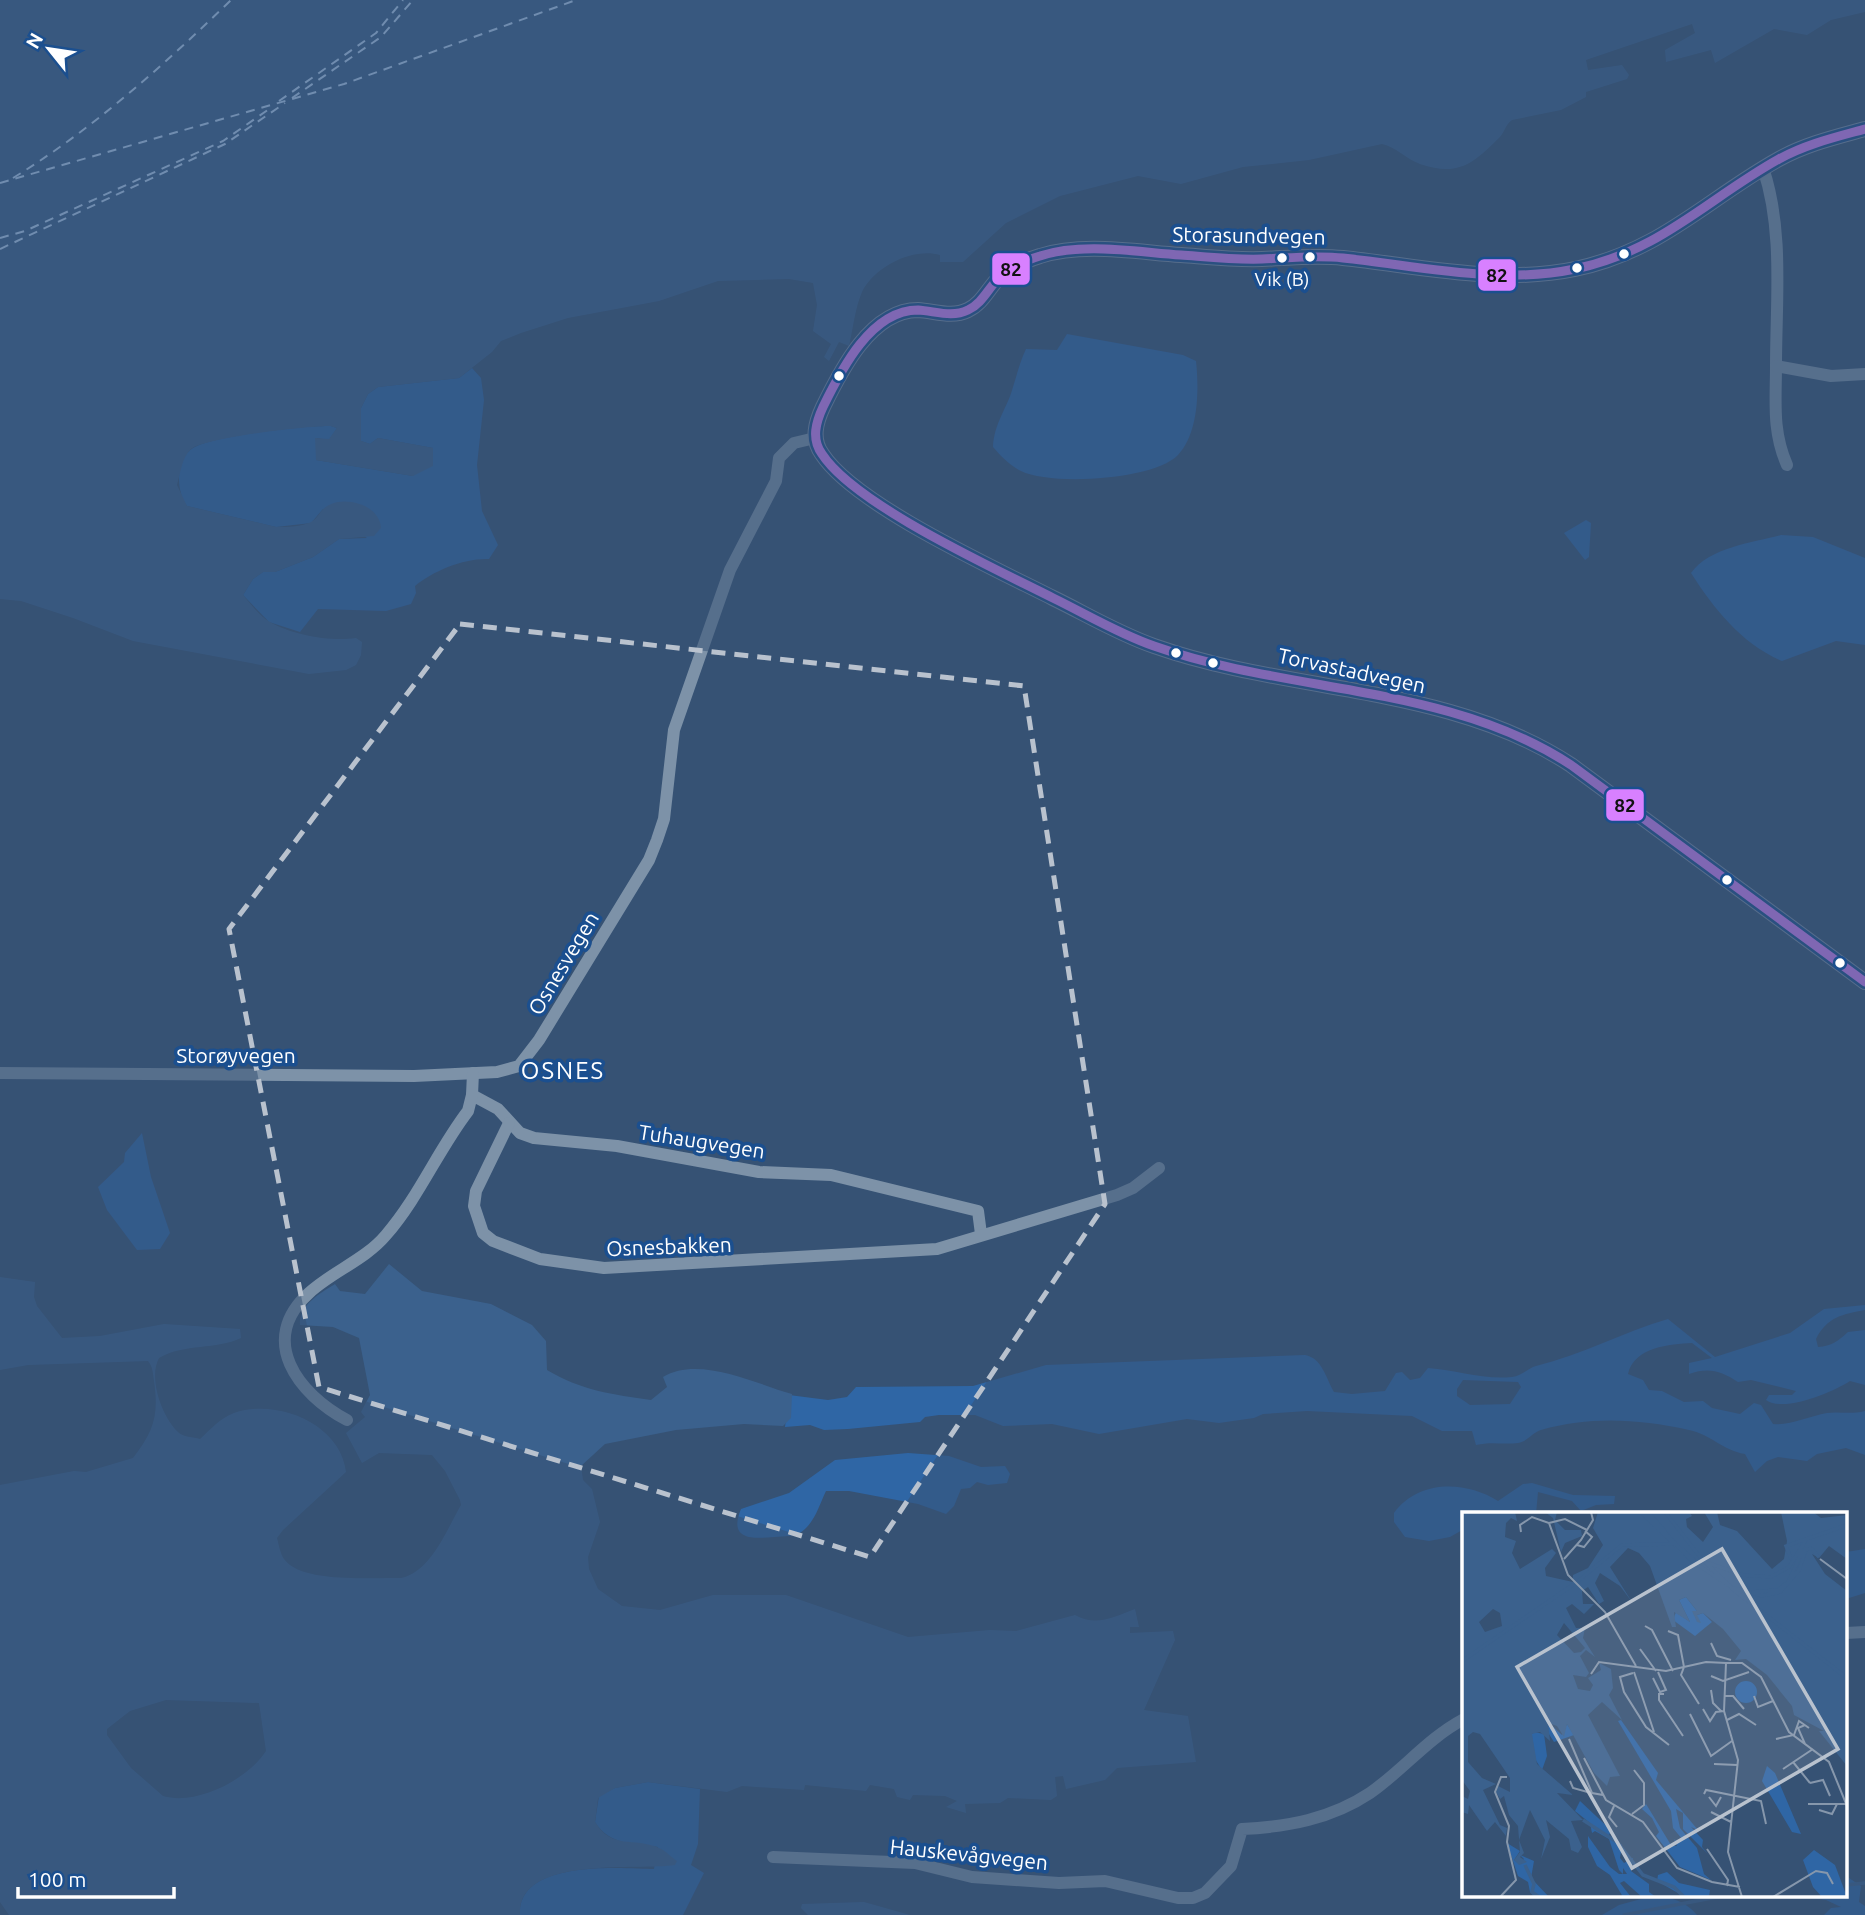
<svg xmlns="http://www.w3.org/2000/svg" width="1865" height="1915" font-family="Ubuntu,sans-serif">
  <rect width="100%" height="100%" fill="#365274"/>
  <g fill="#2f66a5" fill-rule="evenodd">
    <path d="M1067 334 1183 355 1196 361C1199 389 1199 433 1178 455 1154 480 1051 486 1021 471 1009 465 1001 456 993 447 994 423 1007 409 1013 387 1017 374 1020 362 1026 349L1057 350Z"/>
    <path d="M472 368 481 378 484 400 477 465 482 511 498 545 489 559C464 558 433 571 415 586L416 593 411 604 386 611 318 609 300 632 269 622 243 595 253 579 263 572H275L313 557 339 539 367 538 323 509 311 523 276 527 187 506C176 492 175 459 193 448 212 436 307 425 331 426L337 428 329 440 317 438 316 460 413 476 433 448 378 438 370 444 361 441V408L368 394 378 387 459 378Z"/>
    <path d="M1586 520 1591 523 1589 557 1585 560 1564 533Z"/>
    <path d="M1781 535 1813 537 1865 558V645L1836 641 1782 661C1742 644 1714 609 1691 573 1710 547 1752 543 1781 535Z"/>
    <path d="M142 1133 151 1177 170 1233 160 1249 137 1250 107 1210 98 1187 124 1162 125 1153Z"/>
    <path d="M1865 1305V1310C1843 1314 1827 1317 1816 1339L1818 1347C1832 1346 1838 1341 1848 1332L1865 1330V1385L1850 1381C1833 1392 1784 1413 1766 1400L1769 1395H1792L1796 1391 1751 1380 1738 1382C1721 1371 1709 1367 1689 1374V1363L1712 1358 1692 1343C1670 1344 1634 1347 1628 1374L1643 1380 1649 1390 1662 1391 1684 1402 1703 1401 1712 1408 1740 1414 1754 1403 1761 1405 1773 1424C1790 1426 1809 1416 1827 1413 1840 1411 1850 1415 1865 1411V1455L1846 1448 1817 1454 1807 1461 1778 1457 1767 1461 1755 1472 1745 1454C1722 1450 1712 1435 1689 1430 1638 1419 1591 1416 1541 1430 1533 1432 1527 1442 1518 1443 1503 1445 1492 1441 1476 1445L1472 1431H1442L1412 1416 1307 1411 1263 1414 1254 1418 1219 1423 1187 1419 1099 1434 1052 1424 1003 1426 975 1415H939L925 1417 920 1422 848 1429 824 1430 810 1425 785 1427 789 1395 828 1400 847 1397 856 1387 973 1386 1046 1365 1305 1355C1322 1358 1326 1378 1334 1392L1352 1394 1385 1391 1396 1373 1402 1372 1410 1380 1420 1378 1428 1368C1457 1370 1483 1380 1512 1377 1522 1376 1528 1368 1536 1366 1582 1355 1623 1332 1668 1319L1715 1357 1790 1333 1824 1309ZM1463 1380 1518 1382 1521 1387 1510 1404 1470 1405 1457 1396V1389Z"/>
    <path d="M908 1453 949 1456 981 1467 1005 1466 1010 1474 1007 1483 988 1485 977 1482 970 1488 961 1489 954 1506 946 1514 918 1504 849 1491H826C820 1503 816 1519 805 1529 798 1537 784 1536 774 1537 752 1539 728 1540 741 1509L789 1493 835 1460Z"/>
    <path d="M1532 1483 1573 1495 1615 1496 1614 1504 1596 1505 1581 1511 1572 1501 1538 1492 1536 1514H1464V1529L1450 1537 1429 1541 1405 1537 1394 1522V1513C1419 1479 1466 1481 1498 1501L1523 1484Z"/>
    <path d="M1865 1549V1593L1846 1599V1552Z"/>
    <path d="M648 1782 700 1789 698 1844 691 1865 704 1873 683 1915H520C517 1859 621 1868 654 1869L658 1847C633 1843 609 1845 595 1822L599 1796 615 1788Z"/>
    <path d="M1846 1876 1861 1886 1859 1902 1865 1906V1915H1824L1831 1908 1841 1907 1826 1900 1798 1896H1846Z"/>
    <path d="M1652 1896C1668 1896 1686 1901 1697 1915H1602L1619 1905Z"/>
  </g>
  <g fill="#3b618d" fill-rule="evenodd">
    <path d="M0 0H1865V12L1831 20 1807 35 1774 29 1715 63 1711 50 1666 62 1665 50 1695 33 1692 24 1586 60 1588 70 1622 65 1629 75 1627 79 1586 92V97L1561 110 1512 120C1506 124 1505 131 1500 137 1473 164 1458 177 1420 164 1406 159 1396 147 1382 144L1309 160 1243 167 1181 184 1138 176 1060 196 1006 223 963 262H940V255C913 247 874 267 862 292 855 308 853 329 849 346L839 342 829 361 824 357 831 344 813 331 817 305 813 283 789 279 718 281 659 301 568 318 521 333 501 341 492 352 459 378 378 387 368 394 361 408V441L370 444 378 438 433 448V466L413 476 316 460 315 438 329 439 337 428 331 426C311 425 204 438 191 449 182 457 180 474 177 485L187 506 276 527C287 527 299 527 309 523 318 520 320 509 329 505 346 496 380 505 381 528L374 536 339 539 313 557 275 572H263L253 579 243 595C250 603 260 617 270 622 292 635 331 642 356 638L362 642 361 655 356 665 346 670 309 674 133 641 73 618 21 601 0 599Z"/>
    <path d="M389 1264 422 1291 491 1304 532 1325 546 1341 547 1370C580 1390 614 1395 651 1400L667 1387 663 1377C699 1355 756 1384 792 1394L791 1418 783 1426 744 1424 676 1430 605 1444 581 1466 583 1480 592 1489 600 1522 588 1557 589 1569 598 1589 622 1606 660 1610 713 1595H786L908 1637 990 1630 1016 1631 1075 1615C1096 1627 1114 1617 1135 1609L1139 1627H1130V1633L1173 1631 1175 1640 1144 1710 1188 1716 1196 1762 1117 1768 1105 1780 1066 1789 1063 1776 1055 1777 1057 1796 1051 1800 1008 1798 1000 1803 965 1804 966 1813 946 1807 957 1801 945 1796 913 1795 910 1800 897 1797 894 1789 870 1785 866 1791 805 1785 804 1790 742 1786 727 1792 648 1782 615 1788 598 1798 595 1822C613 1851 633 1836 659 1848 665 1850 671 1857 677 1861L675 1865C641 1871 516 1854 520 1915H9L0 1902V1485L74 1471 86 1472 133 1458C154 1431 159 1415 154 1381 153 1374 153 1367 148 1361L28 1365 0 1370V1277L35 1282 34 1297 37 1306 62 1338 100 1336 164 1324 240 1329 241 1338C216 1350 185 1343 159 1358 148 1378 162 1417 178 1432 183 1437 193 1437 200 1439 210 1430 220 1418 234 1413 277 1398 341 1424 346 1472L283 1530 277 1538C279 1545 280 1553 284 1559 302 1584 372 1577 401 1578 431 1572 447 1529 461 1505L460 1500 445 1471 432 1455 379 1453 362 1463 346 1433 365 1417 361 1412 370 1395 359 1338 333 1327 300 1325C298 1306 320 1293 335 1284L340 1291 365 1294ZM166 1700 259 1703 266 1751C248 1779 197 1806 163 1796L131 1768 107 1735V1729L130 1711Z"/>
    <path d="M864 1902 910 1915H808L801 1908 802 1904Z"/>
  </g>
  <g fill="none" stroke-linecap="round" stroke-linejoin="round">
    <g stroke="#3b618d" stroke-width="3.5">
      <path d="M1846 1885 1865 1883"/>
      <path d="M1624 1915 1722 1896"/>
    </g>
    <g stroke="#b5d3f5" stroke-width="2" stroke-dasharray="9 7" stroke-linecap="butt">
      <path d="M292 98 381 37 413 0"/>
      <path d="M279 101 376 33 403 0"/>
      <path d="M13 178C93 129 164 65 231 0"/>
      <path d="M0 183 344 84 576 0"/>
      <path d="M0 238 25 231 223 141 272 107"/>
      <path d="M0 249 225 144 285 103"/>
    </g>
    <g stroke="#7d92a8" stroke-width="12">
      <path d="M1763 168C1784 230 1776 301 1776 365 1776 401 1772 431 1787 465"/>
      <path d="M1776 366 1831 376 1865 374"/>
      <path d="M0 1073 414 1076 497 1072 519 1066 539 1040 649 860 657 840 664 819 674 730 730 570 776 481 779 458 794 443 815 438"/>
      <path d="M472 1095 498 1109 520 1133 534 1138 617 1146 759 1172 831 1175 978 1211 981 1234"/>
      <path d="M509 1123 476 1191 474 1206 483 1233 493 1241 540 1259 604 1268 937 1249 1117 1195 1133 1188 1159 1168"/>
      <path d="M347 1420C298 1394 257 1340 309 1293 333 1271 365 1260 386 1235 419 1197 438 1150 468 1111L472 1095 473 1073"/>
      <path d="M1846 1633 1865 1632"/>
      <path d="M773 1857 915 1863 972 1877 1059 1883 1105 1881 1178 1898H1193L1205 1893 1231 1866 1242 1829C1287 1827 1331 1819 1370 1793 1403 1770 1428 1738 1464 1719"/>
    </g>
    <path stroke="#7d8ea7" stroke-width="16" d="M1865 129C1836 137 1806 144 1779 159 1707 199 1661 251 1575 269 1499 285 1419 266 1343 258 1316 255 1289 258 1262 259 1235 260 1208 257 1181 255 1136 252 1083 242 1040 256 1023 261 1008 269 996 281 987 291 981 304 968 310 952 318 935 311 918 310 871 310 841 370 823 407 816 422 811 439 822 454 855 505 996 569 1053 598 1086 614 1119 634 1154 646 1290 694 1448 684 1571 765L1865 982"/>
    <defs>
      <path id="bus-1" d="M1865 129C1836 137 1806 144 1779 159 1707 199 1661 251 1575 269 1499 285 1419 266 1343 258 1316 255 1289 258 1262 259 1235 260 1208 257 1181 255 1136 252 1083 242 1040 256 1023 261 1008 269 996 281 987 291 981 304 968 310 952 318 935 311 918 310 871 310 841 370 823 407 816 422 811 439 822 454 855 505 996 569 1053 598 1086 614 1119 634 1154 646 1290 694 1448 684 1571 765L1865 982"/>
    </defs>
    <use href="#bus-1" stroke="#1b4f8f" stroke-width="14"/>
    <use href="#bus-1" stroke="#d880ff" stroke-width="9"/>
  </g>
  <path d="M0 0H1865V1915H0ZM460 624 1024 686 1105 1204 870 1557 319 1387 229 929Z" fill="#365274" fill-opacity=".55" fill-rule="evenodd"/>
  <path fill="none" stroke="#b9c2ce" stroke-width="5" stroke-dasharray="14 9" stroke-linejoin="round" d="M460 624 1024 686 1105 1204 870 1557 319 1387 229 929Z"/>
  <g fill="#fff" stroke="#1b4f8f" stroke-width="2.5">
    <circle cx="1624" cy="254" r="6"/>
    <circle cx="1310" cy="257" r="6"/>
    <circle cx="1282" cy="258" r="6"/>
    <circle cx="1577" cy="268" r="6"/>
    <circle cx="839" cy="376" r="6"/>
    <circle cx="1176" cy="653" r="6"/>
    <circle cx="1213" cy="663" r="6"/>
    <circle cx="1727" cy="880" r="6"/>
    <circle cx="1840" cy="963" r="6"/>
  </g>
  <g text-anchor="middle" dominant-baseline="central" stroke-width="7" stroke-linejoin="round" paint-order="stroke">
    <g font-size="19" fill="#fff" stroke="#1b4f8f">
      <text x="1282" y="279">Vik (B)</text>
    </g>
    <g font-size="21" fill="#fff" stroke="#1b4f8f">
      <text transform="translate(1249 235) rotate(1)">Storasundvegen</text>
      <text transform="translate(1352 670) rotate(12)">Torvastadvegen</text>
      <text transform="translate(563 963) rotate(-59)">Osnesvegen</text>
      <text x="236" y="1055">Storøyvegen</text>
      <text transform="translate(702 1141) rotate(9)">Tuhaugvegen</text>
      <text transform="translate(669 1246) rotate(-2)">Osnesbakken</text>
      <text transform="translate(969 1854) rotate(6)">Hauskevågvegen</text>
    </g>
    <g font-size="24" letter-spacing="2" fill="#fff" stroke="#1b4f8f">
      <text x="563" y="1070">OSNES</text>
    </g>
  </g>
  <g transform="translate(1462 1512)">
    <rect width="385" height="385" fill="#365274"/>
    <path d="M224 85 235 99V110V103L241 101 250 110 233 124 211 108 214 100 228 110 217 88ZM273 180a11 11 0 1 1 22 0a11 11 0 1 1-22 0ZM159 208 196 261 194 268 236 318 229 315 241 328 240 335 246 342 221 317V301L214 297 218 316 235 336 242 362 249 368 218 355 194 324 197 320 190 306 180 297 184 292 209 333 215 334 212 327 216 331 220 327 211 316 209 299 156 209ZM87 211 100 223 105 212 112 223 92 230 85 219ZM72 220 82 222 85 244 80 258 73 247 68 224ZM305 254 313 261 339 322 330 320 300 269ZM118 289 150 319 146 324 160 333 158 346 162 351 171 346 169 359 187 372V380L194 385H180L162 369 158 371 169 385H161L148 363 135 354 126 335V324L148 355 157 362H165L161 356V362L157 358 147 327 133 319 130 321 128 311 113 299ZM45 331 58 339 52 348 58 352 62 347 58 343 72 349 69 366 87 385H73L68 380 66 370 56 364ZM352 338 373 353 385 385H360L351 375 341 348ZM205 360 217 371 248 378 247 385H223L195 369 196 363Z" fill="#2f66a5"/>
    <path d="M0 0H53L55 9 49 6 44 11 43 25 54 29 50 41 58 57 90 37 94 41 83 56 84 64 111 70V63L126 56 141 33 131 16 136 0H227L230 4 224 7 225 15 241 30 251 15 242 0H255L258 13 275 19 310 57 322 47 325 29 319 0H351L359 6 385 3V47L367 34 357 46 350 42 363 62 385 79V254L357 219H362L332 203 330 194 305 163 284 147 273 148 279 139 261 117 241 101 235 103 239 111 235 110 230 99H235L224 85 217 88 228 110 212 100 214 115H210L188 54 177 41 166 36 148 55 170 90 158 74 138 61 133 71 142 89 137 92 126 75 120 79 121 92H132L122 102 110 92 104 96 114 116H123L121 126 133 145 124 138 118 144 127 161 124 165 111 163 116 177 128 179 131 173 126 166 139 158 137 151 149 157 151 176 147 183 160 208 140 190 126 203 158 264 148 265 145 274 132 261 105 212 102 225 95 214 86 211 88 229 78 220 70 222 75 252 111 283 95 281 121 308 109 309 120 335 116 341 109 338 107 327 84 308 88 325 79 347 83 328 68 298 57 328 62 341 58 345 65 350 57 353 52 348 58 340 56 314 47 303 42 284 38 287 34 280 36 274 48 280V266L18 222 11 220 6 224V250L20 266 34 272 21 278 38 313 45 316 44 324 33 310 25 319 7 293 6 302 0 300V284L6 287 8 279 0 268ZM31 97 38 101 40 114 23 120 17 110ZM102 111 123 136 119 140 112 141 95 123ZM83 0H95L93 8 103 18H119L120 24 103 31 99 40 91 6Z" fill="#3b618d" fill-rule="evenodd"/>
    <path fill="none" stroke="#3b618d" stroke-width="3.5" d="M179 0 214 34M183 0 230 49 266 73M186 0 206 23M203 0 239 46 273 79 385 166M220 37 236 52M329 47 324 34 385 13M243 50 281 63 309 65 327 55 344 28M116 69 160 33 210 32M271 76 300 84 318 80 337 58 344 37H350L357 45M290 80 316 78 327 69 340 39 350 36M0 149 112 72M121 308 155 330 181 363 212 375 222 385M63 353 72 372 70 380 77 385"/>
    <path fill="none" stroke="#8697ac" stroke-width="2" d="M87 11 103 7 125 18M59 20 58 13 70 5 87 11 106 63 143 100 174 154M115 33 122 35 130 25 123 19M102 47 119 28 131 8 129 0M358 47 385 67M183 114 190 118 211 159M206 119 216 123 222 155 219 163 237 192M249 131 255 144 269 148M178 137 194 159M172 160 192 220M171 161 158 165 162 180 184 215 207 233M129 162 137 150 204 159 244 150 264 151M249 164 261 169 287 160M191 166 198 180 204 178 196 160M249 178 251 191 259 199M202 182H197V188L221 224M262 184H271L282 197M292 184 296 195 311 189M241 197 248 209 254 200 262 199M228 202 249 244 270 229M265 208 277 202 294 213M107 227 130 281 141 283M314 227 332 223 337 209 347 216M343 232 336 216 343 213M122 246 144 288 181 310 215 356 250 370 278 375M331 250 348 271M252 252 275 253M321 257 351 237M108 269 111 276 129 281M348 271 361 268 368 284M242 282 244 278 299 289 304 312M247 285 254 294 259 285M346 292H384M152 294 147 305 155 315M357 298 370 302 375 292M249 300 269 310M170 302 182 293V271L172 258M245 337 266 368 265 374M38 385 54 368 45 330 47 314 33 280 39 265H45M280 385 266 340 276 248 262 199 264 151H280L299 165 327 220 367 250 385 294M311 385 354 359 365 361 371 372"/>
    <path fill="#b9c2ce" fill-opacity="0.15" stroke="#b9c2ce" stroke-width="3.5" d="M260 37 376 237 170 356 55 155Z"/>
    <rect width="385" height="385" fill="none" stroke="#fff" stroke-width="3.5"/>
  </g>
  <g stroke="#1b4f8f" stroke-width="2.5">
    <rect x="991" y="252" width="40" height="34" rx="7" fill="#d880ff"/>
    <rect x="1477" y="258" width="40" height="34" rx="7" fill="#d880ff"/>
    <rect x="1605" y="788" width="40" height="34" rx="7" fill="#d880ff"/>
  </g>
  <g font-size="19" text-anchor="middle" font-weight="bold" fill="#111">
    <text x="1011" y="276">82</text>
    <text x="1497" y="282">82</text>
    <text x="1625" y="812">82</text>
  </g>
  <g transform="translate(49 49) rotate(300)" stroke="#1b4f8f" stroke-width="5" paint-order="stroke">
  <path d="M0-5L12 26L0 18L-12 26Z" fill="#ffffff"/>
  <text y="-10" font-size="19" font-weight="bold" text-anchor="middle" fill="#ffffff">N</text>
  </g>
  <path d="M18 1887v10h156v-10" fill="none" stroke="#ffffff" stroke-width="3.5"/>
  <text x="28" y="1887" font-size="21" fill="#ffffff" stroke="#1b4f8f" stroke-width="5" paint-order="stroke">100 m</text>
</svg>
